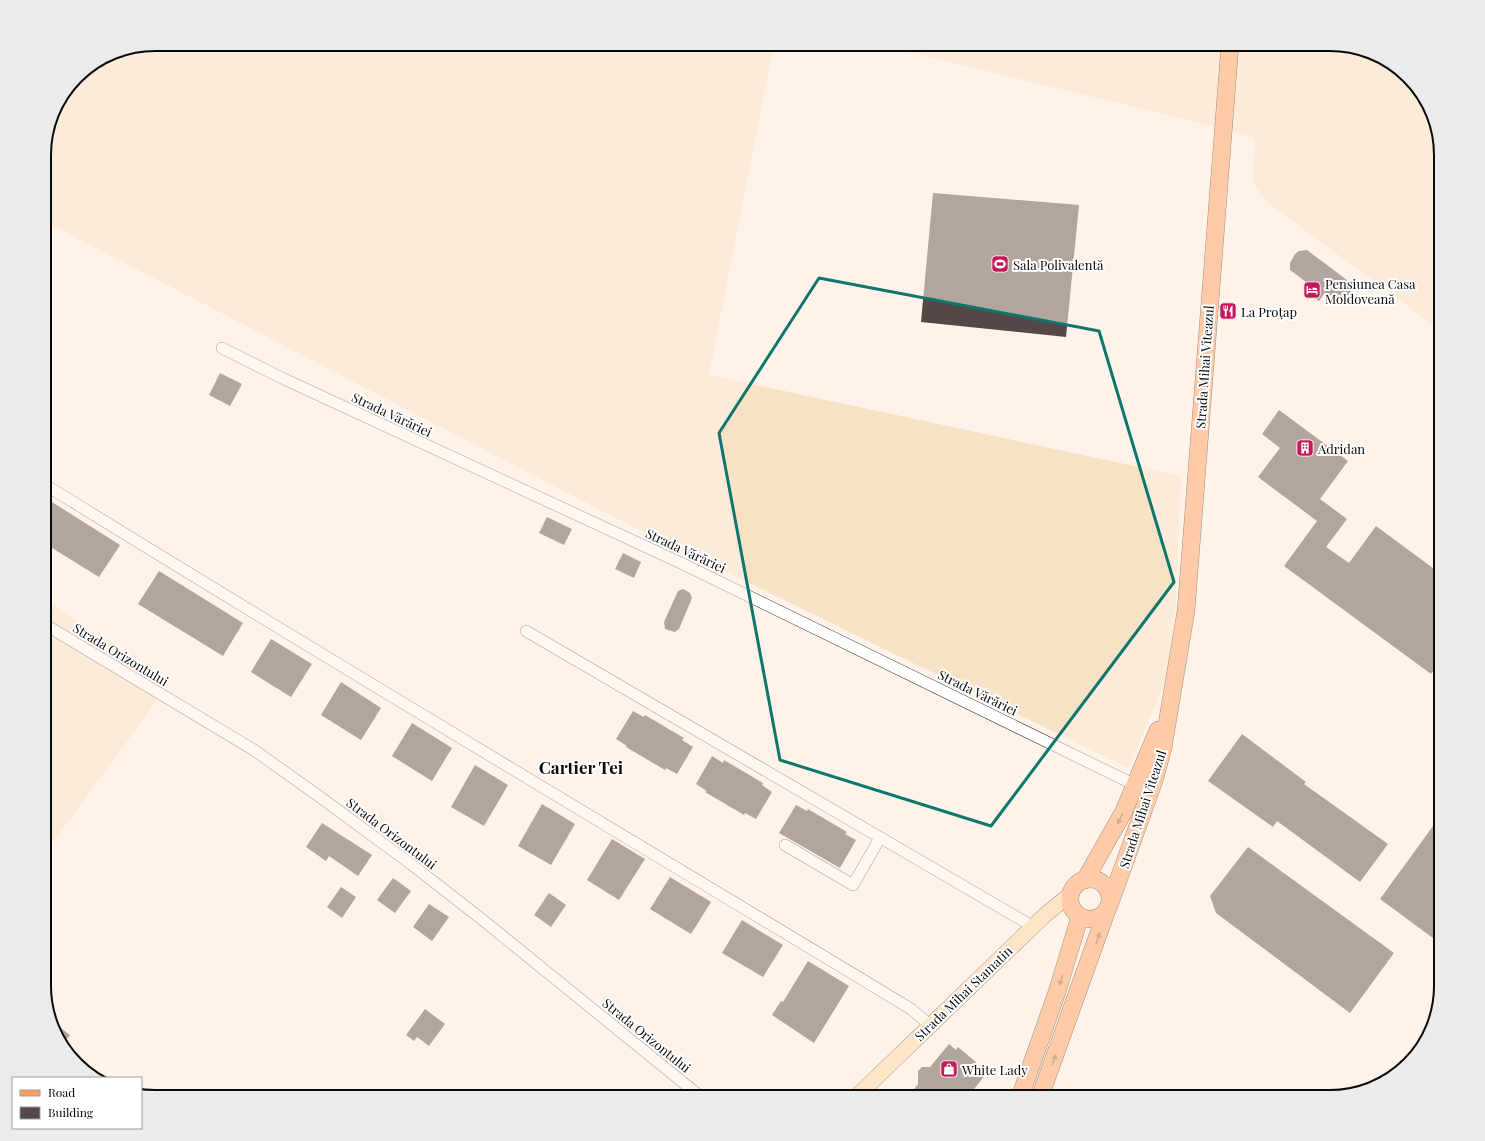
<svg xmlns="http://www.w3.org/2000/svg" width="1485" height="1141" font-family="'Playfair Display',serif">
  <rect width="100%" height="100%" fill="#fff2e8"/>
  <g fill="#f7e2c6">
    <path d="M155 44H774L709 375 1181 476 1175 613 1168 676 1128 768 610 515 44 221V147L55 106 82 72 113 52Z"/>
    <path d="M876 44H1330L1366 50 1398 67 1430 106 1441 155V331L1267 202 1253 183 1255 138 1200 123Z"/>
    <path d="M44 598 168 685 44 855Z"/>
  </g>
  <g fill="#544746">
    <path d="M933 193 1079 205 1066 337 921 322Z"/>
    <path d="M1307 250 1355 286 1340 306 1324 294 1319 301 1305 291 1310 285 1290 270V263L1295 254 1299 251Z"/>
    <path d="M220 373 242 384 230 406 209 395Z"/>
    <path d="M1279 410 1348 461 1320 499 1347 519 1326 547 1349 563 1376 526 1441 574V660L1431 674 1284 566 1317 521 1258 477 1280 448 1262 434Z"/>
    <path d="M44 497 120 545 99 577 44 543Z"/>
    <path d="M547 517 572 529 564 545 539 533Z"/>
    <path d="M623 553 641 562 634 578 615 569Z"/>
    <path d="M159 571 243 623 223 656 138 604Z"/>
    <path d="M683 589 690 593 692 598 679 629 675 632 665 629 664 622 678 591Z"/>
    <path d="M271 639 312 664 291 697 251 672Z"/>
    <path d="M341 682 381 708 361 740 321 715Z"/>
    <path d="M633 711 644 717 645 715 684 738 682 740 693 747 677 774 666 768 665 770 626 747 627 746 616 739Z"/>
    <path d="M412 723 452 748 432 781 392 756Z"/>
    <path d="M1242 734 1306 782 1304 784 1388 844 1360 882 1277 821 1273 827 1208 781Z"/>
    <path d="M712 756 723 763 724 760 763 783 762 785 772 792 756 819 745 813 744 815 705 792 707 791 696 784Z"/>
    <path d="M475 765 508 785 484 826 451 807Z"/>
    <path d="M542 804 575 824 551 865 518 846Z"/>
    <path d="M796 805 807 811 808 809 847 832 845 834 856 840 840 868 779 833Z"/>
    <path d="M1441 815V944L1380 899Z"/>
    <path d="M322 823 372 855 358 876 329 856 326 861 306 847Z"/>
    <path d="M612 839 645 859 619 900 587 880Z"/>
    <path d="M1248 847 1394 953 1350 1013 1216 913 1210 896Z"/>
    <path d="M670 877 711 902 691 934 650 909Z"/>
    <path d="M393 878 411 891 395 913 377 900Z"/>
    <path d="M341 887 356 897 342 918 327 907Z"/>
    <path d="M549 893 566 905 551 927 534 915Z"/>
    <path d="M429 904 449 917 432 941 413 927Z"/>
    <path d="M742 920 783 945 763 977 722 953Z"/>
    <path d="M808 961 849 986 814 1043 772 1015 781 1001 783 1002Z"/>
    <path d="M425 1009 445 1024 429 1046 417 1037 414 1041 406 1035Z"/>
    <path d="M61 1028 70 1035 63 1044 55 1035Z"/>
    <path d="M949 1044 956 1050 958 1047 977 1063 975 1067 985 1075 968 1097H908L918 1084V1071L922 1067H930Z"/>
  </g>
  <g fill="none" stroke-linecap="round" stroke-linejoin="round">
    <defs>
      <g id="street">
        <path d="M222 348 282 378 683 564 1127 781 1136 784"/>
        <path d="M44 484C331 662 622 834 911 1009L930 1025"/>
        <path d="M44 624 254 750 320 797 411 864 484 921 701 1097"/>
        <path d="M526 631 1032 926"/>
        <path d="M785 845 853 885 880 838"/>
      </g>
      <path id="secondary" d="M856 1097 1045 915 1072 893"/>
      <g id="primary">
        <circle cx="1090" cy="899" r="20"/>
        <path d="M1085 880 1124 811 1158 730"/>
        <path d="M1110 903 1154 781 1163 748 1186 611 1230 44"/>
        <path d="M1020 1097 1057 992 1080 916"/>
        <path d="M1040 1097 1107 910"/>
      </g>
    </defs>
    <use href="#street" stroke="#3d3d3d" stroke-width="12"/>
    <use href="#secondary" stroke="#2c2c2c" stroke-width="16"/>
    <use href="#primary" stroke="#1b1b1b" stroke-width="18"/>
    <use href="#street" stroke="#fff" stroke-width="11"/>
    <use href="#secondary" stroke="#ffd4a3" stroke-width="15"/>
    <use href="#primary" stroke="#ff9c58" stroke-width="17"/>
  </g>
  <defs><path id="oneway-solid" d="M-6-.8H1V-3.2L6.5 0L1 3.2V.8H-6Z"/></defs>
  <g fill="#915a35">
    <use href="#oneway-solid" transform="translate(1120 819) rotate(116)"/>
    <use href="#oneway-solid" transform="translate(1098 938) rotate(-71)"/>
    <use href="#oneway-solid" transform="translate(1061 980) rotate(107)"/>
    <use href="#oneway-solid" transform="translate(1054 1060) rotate(-70)"/>
  </g>
  <path d="M0 0H1485V1141H0ZM819 278 1099 331 1174 582 991 826 780 760 719 433Z" fill="#fff2e8" fill-opacity=".55" fill-rule="evenodd"/>
  <path fill="none" stroke="#0f766e" stroke-width="3" stroke-linejoin="round" d="M819 278 1099 331 1174 582 991 826 780 760 719 433Z"/>
  <defs>
    <symbol id="stadium-square" viewBox="-11 -11 22 22"><rect x="-9" y="-9" width="18" height="18" rx="4" fill="#c4195d" stroke="#fff"/><path d="M0-5a6.5 5 0 1 0 0 10a6.5 5 0 1 0 0-10ZM-3.5-1.8h7v3.6h-7Z" fill="#fff"/></symbol>
    <symbol id="hotel-square" viewBox="-11 -11 22 22"><rect x="-9" y="-9" width="18" height="18" rx="4" fill="#c4195d" stroke="#fff"/><path d="M-6-4.5h1.5V1H6V5H4.5V3h-9V5H-6ZM-4 0a1.8 1.8 0 1 1 3.6 0ZM.5 0V-2.5h3Q6-2.5 6 0Z" fill="#fff"/></symbol>
    <symbol id="restaurant-square" viewBox="-11 -11 22 22"><rect x="-9" y="-9" width="18" height="18" rx="4" fill="#c4195d" stroke="#fff"/><path d="M-5-6h1v4h1v-4h1v4h1v-4h1v5L-1.5 .5V6h-2V.5L-5-1ZM5-6V6H3V1.5H1.5Q1.5-4 5-6Z" fill="#fff"/></symbol>
    <symbol id="building-square" viewBox="-11 -11 22 22"><rect x="-9" y="-9" width="18" height="18" rx="4" fill="#c4195d" stroke="#fff"/><path d="M-4-6H4V6H1V3H-1V6H-4ZM-2.5-4.3h1.7v1.8h-1.7ZM.8-4.3h1.7v1.8H.8ZM-2.5-1h1.7V.8h-1.7ZM.8-1h1.7V.8H.8Z" fill="#fff"/></symbol>
    <symbol id="shop-square" viewBox="-11 -11 22 22"><rect x="-9" y="-9" width="18" height="18" rx="4" fill="#c4195d" stroke="#fff"/><path d="M-5-2.5h2.3a2.7 3.5 0 0 1 5.4 0H5L5.5 6h-11ZM-1.5-2.5h3a1.5 2.3 0 0 0-3 0Z" fill="#fff"/></symbol>
  </defs>
  <g fill-rule="evenodd">
    <use href="#stadium-square" x="990" y="254" width="20" height="20"/>
    <use href="#hotel-square" x="1302" y="280" width="20" height="20"/>
    <use href="#restaurant-square" x="1218" y="301" width="20" height="20"/>
    <use href="#building-square" x="1295" y="438" width="20" height="20"/>
    <use href="#shop-square" x="939" y="1059" width="20" height="20"/>
  </g>
  <g text-anchor="middle" dominant-baseline="central" stroke-width="4" stroke-linejoin="round" paint-order="stroke">
    <g font-size="13" fill="#0a0a0a" stroke="#fff" text-anchor="start">
      <text x="1013" y="264">Sala Polivalentă</text>
      <text x="1325" y="283">Pensiunea Casa<tspan x="1325" dy="15">Moldoveană</tspan></text>
      <text x="1241" y="311">La Proțap</text>
      <text x="1318" y="448">Adridan</text>
      <text x="962" y="1069">White Lady</text>
    </g>
    <g font-size="13" fill="#0a0a0a" stroke="#fff">
      <text transform="translate(1204 367) rotate(-86)">Strada Mihai Viteazul</text>
      <text transform="translate(392 414) rotate(25)">Strada Vărăriei</text>
      <text transform="translate(686 550) rotate(25)">Strada Vărăriei</text>
      <text transform="translate(121 654) rotate(31)">Strada Orizontului</text>
      <text transform="translate(978 692) rotate(26)">Strada Vărăriei</text>
      <text transform="translate(1142 809) rotate(-72)">Strada Mihai Viteazul</text>
      <text transform="translate(392 833) rotate(37)">Strada Orizontului</text>
      <text transform="translate(963 993) rotate(-44)">Strada Mihai Stamatin</text>
      <text transform="translate(647 1035) rotate(39)">Strada Orizontului</text>
    </g>
    <g font-size="17" font-weight="bold" fill="#0a0a0a" stroke="#fff">
      <text x="581" y="767">Cartier Tei</text>
    </g>
  </g>
  <path d="M0 0H1485V1141H0ZM155 51H1330A104 104 0 0 1 1434 155V986A104 104 0 0 1 1330 1090H155A104 104 0 0 1 51 986V155A104 104 0 0 1 155 51Z" fill="#ebebeb" fill-rule="evenodd"/>
  <path fill="none" stroke="#0a0a0a" stroke-width="2" d="M155 51H1330A104 104 0 0 1 1434 155V986A104 104 0 0 1 1330 1090H155A104 104 0 0 1 51 986V155A104 104 0 0 1 155 51Z"/>
  <rect x="12" y="1077" width="130" height="52" fill="#ffffff" stroke="#9d9d9d"/>
  <rect x="20" y="1090" width="20" height="6" fill="#ff9c58" stroke="#9d9d9d"/>
  <text x="48" y="1097" font-size="12" fill="#0a0a0a">Road</text>
  <rect x="20" y="1107" width="20" height="12" fill="#544746" stroke="#9d9d9d"/>
  <text x="48" y="1117" font-size="12" fill="#0a0a0a">Building</text>
</svg>
